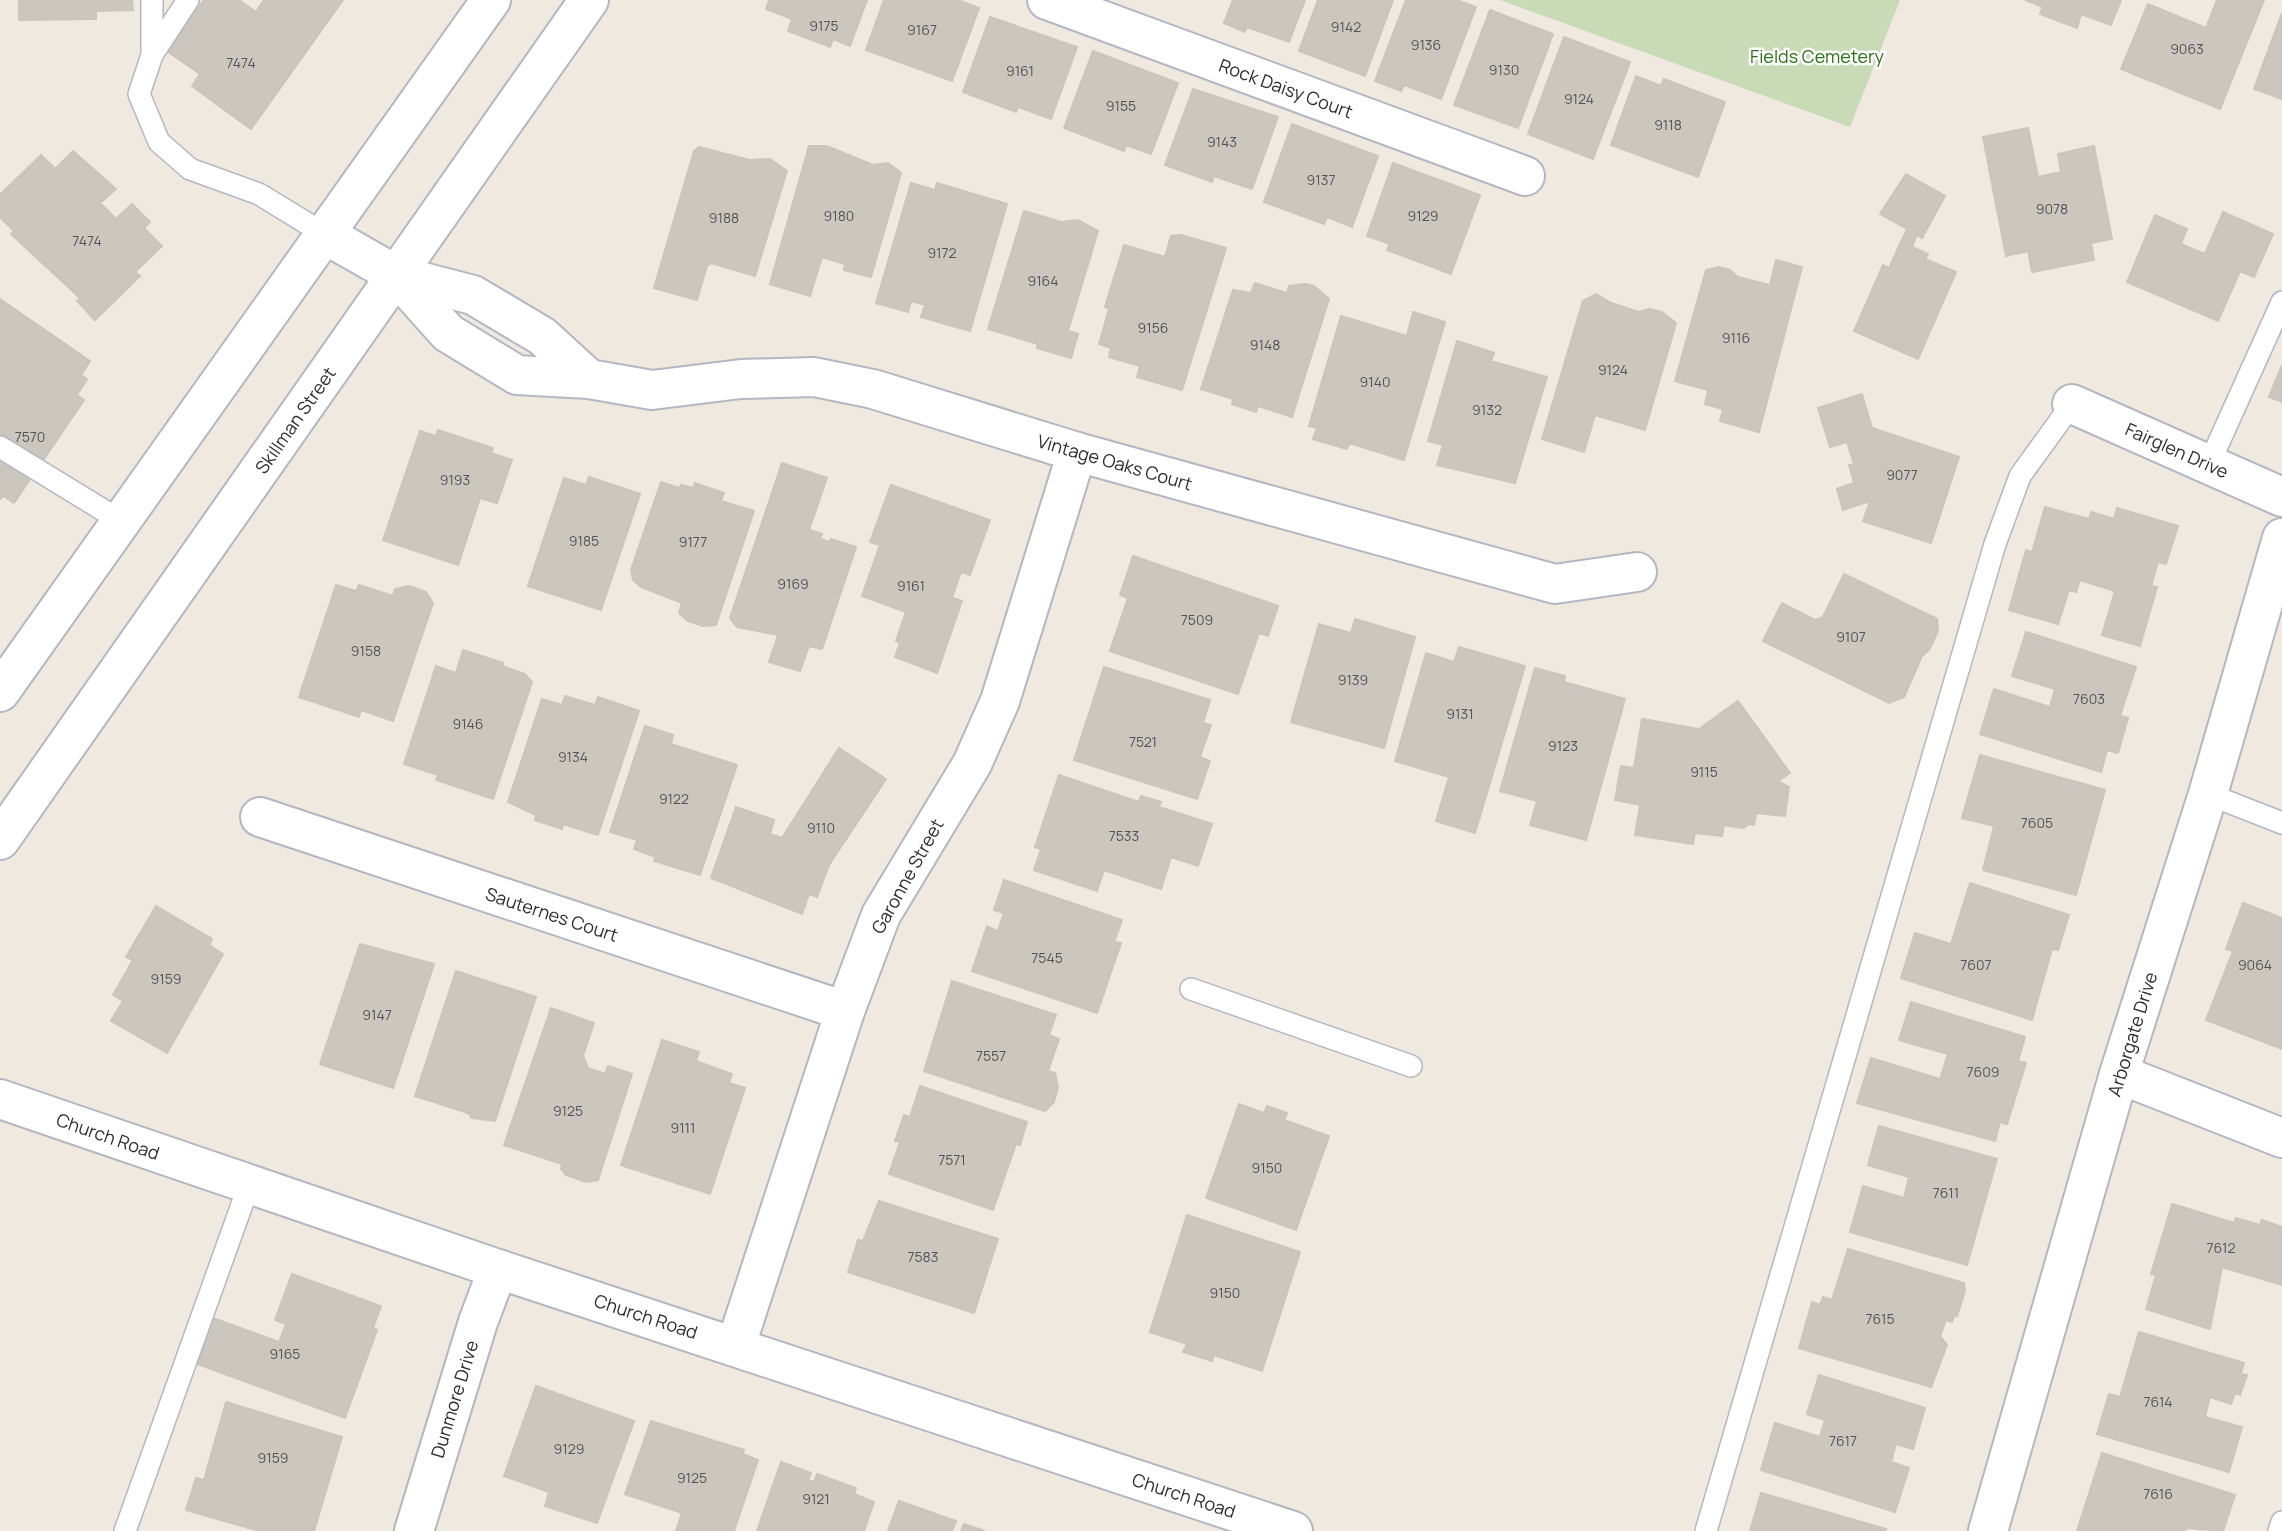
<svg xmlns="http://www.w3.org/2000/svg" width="2282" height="1531" font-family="Manrope,sans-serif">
  <rect width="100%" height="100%" fill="#efe9e0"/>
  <path fill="#c9dab6" d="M1500 0H1900L1850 127Z"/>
  <g fill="#cbc7be" stroke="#ccc5b9" stroke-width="2">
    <path d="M19 0H132L133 10 96 11V19L19 20Z"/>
    <path d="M204 0H239L256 12 264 0H343L251 129 192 86 200 74 167 51Z"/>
    <path d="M769 0H867L850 46 833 39 830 47 788 31 792 19 766 9Z"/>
    <path d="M884 0H958L979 8 952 81 866 50Z"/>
    <path d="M1233 0H1305L1289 42 1247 27 1245 32 1224 23Z"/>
    <path d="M1318 0H1393L1365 76 1299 51Z"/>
    <path d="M1406 0H1457L1476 7 1441 99 1404 85 1401 91 1375 81Z"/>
    <path d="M2025 0H2121L2111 25 2081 14 2077 28 2040 14 2043 7Z"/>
    <path d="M2217 0H2264L2220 109 2121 69 2148 4 2206 28Z"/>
    <path d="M1490 10 1553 34 1518 128 1454 105Z"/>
    <path d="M2282 13V99L2254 89Z"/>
    <path d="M990 17 1077 47 1051 119 1018 107 1016 112 963 92Z"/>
    <path d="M1564 37 1630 62 1593 159 1528 134Z"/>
    <path d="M1093 51 1178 83 1151 154 1126 145 1124 151 1064 128Z"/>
    <path d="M1636 76 1661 86 1664 79 1725 102 1698 177 1611 145Z"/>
    <path d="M1193 89 1278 117 1252 189 1214 176 1212 182 1165 165Z"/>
    <path d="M1292 124 1378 156 1352 227 1327 217 1324 224 1264 202Z"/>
    <path d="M2028 128 2038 177 2061 172 2058 154 2094 146 2112 239 2091 243 2094 260 2032 272 2028 251 2006 256 1983 137Z"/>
    <path d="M809 146H827L873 165 888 163 901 173 871 277 844 270 845 264 822 257 810 296 770 284Z"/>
    <path d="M699 147 750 160 770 159 787 171 755 276 711 263 707 266 697 300 654 288 694 151Z"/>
    <path d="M73 151 116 189 100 203 116 219 132 204 150 222 144 228 162 246 135 272 140 276 95 320 77 301 80 298 11 234 14 231 0 217V195L41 155 55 169Z"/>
    <path d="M1393 163 1480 195 1451 274 1387 250 1390 244 1367 236Z"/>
    <path d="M1906 174 1945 196 1922 238 1917 235 1912 247 1928 254 1925 259 1956 272 1918 359 1854 331 1883 265 1889 268 1907 229 1880 214Z"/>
    <path d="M911 183 935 190 937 183 1007 204 970 331 921 317 925 305 911 301 908 312 876 303Z"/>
    <path d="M1024 211 1061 222 1078 220 1098 231 1068 331 1078 334 1071 358 1037 348 1038 344 988 329Z"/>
    <path d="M2223 212 2273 234 2254 277 2240 271 2218 321 2127 282 2155 215 2187 229 2181 244 2205 254Z"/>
    <path d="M1181 235 1226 248 1182 390 1137 377 1140 366 1109 357 1111 348 1099 344 1109 309 1105 307 1124 245 1165 257 1171 236Z"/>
    <path d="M1776 260 1802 267 1759 432 1720 421 1723 409 1705 404 1708 390 1675 381 1706 270 1719 267 1730 270 1738 277 1770 285Z"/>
    <path d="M1255 283 1287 293 1289 286 1305 284 1314 286 1329 299 1292 417 1258 406 1256 412 1232 404 1233 399 1201 389 1233 290 1251 293Z"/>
    <path d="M1596 294 1611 303 1639 312 1649 309 1662 312 1676 323 1645 430 1595 415 1584 452 1542 439 1583 301Z"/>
    <path d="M0 299 90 361 81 375 87 379 77 395 84 400 14 503 3 496 0 499Z"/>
    <path d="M1413 312 1445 322 1404 460 1349 443 1347 449 1313 439 1317 428 1309 426 1341 316 1407 336Z"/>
    <path d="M1457 341 1494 353 1491 361 1547 377 1515 483 1437 465 1443 445 1428 441Z"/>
    <path d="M2282 365V402L2269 397Z"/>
    <path d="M1862 394 1872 428 1959 457 1931 543 1863 521 1870 501 1843 510 1837 489 1854 483 1849 465 1854 464 1847 442 1830 447 1818 408Z"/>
    <path d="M438 430 493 448 491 453 512 460 497 503 480 498 458 565 383 540 420 431 436 436Z"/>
    <path d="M782 463 827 478 809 530 822 534 820 539 830 542 831 539 856 547 822 649 809 646 800 671 769 662 778 635 737 627 730 618Z"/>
    <path d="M589 477 640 494 601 610 528 586 564 478 586 485Z"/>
    <path d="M661 482 679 488 681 485 693 488 695 483 724 493 721 501 754 511 716 625 703 626 688 621 679 613 682 603 641 587 633 580 631 570Z"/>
    <path d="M891 485 990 520 970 575 961 572 952 598 962 601 937 673 895 657 900 643 896 641 906 612 862 596 880 545 870 542Z"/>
    <path d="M2045 507 2089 519 2091 512 2114 519 2117 508 2178 526 2166 564 2158 562 2151 586 2157 587 2140 646 2102 635 2115 591 2080 580 2076 592 2069 590 2058 624 2009 610 2026 550 2032 552Z"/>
    <path d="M1133 556 1278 606 1268 636 1259 633 1238 694 1110 651 1128 598 1120 595Z"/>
    <path d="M1844 574 1937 619 1938 631 1929 650 1922 656 1904 697 1889 703 1763 641 1782 603 1815 620 1823 617Z"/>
    <path d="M336 585 356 591 359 585 393 596 395 589 409 586 426 592 433 603 393 721 361 710 359 717 299 697Z"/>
    <path d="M1355 619 1415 637 1384 748 1291 722 1319 624 1351 633Z"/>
    <path d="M2026 632 2136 667 2120 716 2128 718 2118 753 2107 750 2101 772 1980 734 1994 689 2050 707 2055 689 2012 676Z"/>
    <path d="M1459 647 1525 666 1475 833 1436 821 1449 777 1395 761 1426 653 1454 662Z"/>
    <path d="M463 650 503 663 502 666 525 674 532 682 493 799 436 780 438 775 404 764 436 666 456 673Z"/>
    <path d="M1104 667 1210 700 1203 723 1211 725 1200 757 1210 761 1197 799 1074 760Z"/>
    <path d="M1535 668 1565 676 1564 682 1625 699 1586 840 1530 825 1537 801 1500 791Z"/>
    <path d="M565 696 595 705 598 697 639 711 598 835 563 824 562 829 535 820 536 815 508 802 542 699 562 705Z"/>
    <path d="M1738 701 1790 773 1778 781 1789 787 1785 816 1756 813 1754 825 1749 824 1743 828 1724 825 1722 836 1695 833 1693 844 1635 835 1640 805 1615 800 1621 766 1634 768 1642 719 1699 729Z"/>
    <path d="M645 726 673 735 671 744 737 765 700 875 654 861 656 857 634 849 637 840 610 832Z"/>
    <path d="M839 748 886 779 829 865 817 897 809 894 802 914 711 878 736 807 774 820 770 834 782 838Z"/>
    <path d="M1980 755 2105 790 2076 895 1983 870 1994 826 1962 818Z"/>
    <path d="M1059 775 1139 802 1141 796 1161 802 1159 807 1212 824 1198 866 1171 857 1161 889 1104 870 1097 891 1034 870 1041 849 1035 847Z"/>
    <path d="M1004 880 1122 920 1114 942 1121 943 1097 1013 972 971 987 926 998 931 1004 913 994 910Z"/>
    <path d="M1970 883 2069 915 2058 950 2052 949 2032 1020 1901 978 1915 933 1951 944Z"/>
    <path d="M2243 903 2282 918V1049L2206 1020 2233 951 2226 949Z"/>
    <path d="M156 906 212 939 209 945 223 954 167 1053 111 1021 123 1001 113 995 133 960 126 957Z"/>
    <path d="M360 944 434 964 393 1088 320 1064Z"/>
    <path d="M456 971 536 997 495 1121 472 1118 468 1113 415 1096Z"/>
    <path d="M952 981 1056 1015 1049 1035 1059 1039 1048 1071 1055 1073 1058 1087 1054 1102 1045 1111 924 1071Z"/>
    <path d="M1911 1002 2025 1037 2018 1061 2026 1063 2007 1124 2000 1122 1995 1141 1857 1103 1871 1058 1940 1079 1948 1054 1899 1040Z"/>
    <path d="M551 1008 594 1023 583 1056 588 1068 605 1074 608 1066 632 1074 598 1180 586 1182 566 1175 561 1169 562 1164 504 1145Z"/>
    <path d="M662 1040 699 1052 696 1061 732 1074 729 1083 745 1088 710 1194 621 1165Z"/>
    <path d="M920 1086 1027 1122 1020 1145 1016 1144 993 1210 889 1174 900 1142 895 1141 904 1115 910 1117Z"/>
    <path d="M1239 1104 1264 1113 1267 1106 1287 1113 1284 1120 1329 1136 1296 1230 1206 1198Z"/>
    <path d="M1879 1126 1997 1159 1967 1265 1850 1232 1863 1186 1904 1198 1909 1177 1868 1165Z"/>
    <path d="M879 1201 998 1239 974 1313 848 1272 858 1240 863 1241Z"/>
    <path d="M2172 1204 2234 1223 2236 1218 2260 1225 2262 1220 2282 1227V1285L2222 1267 2210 1329 2146 1309 2156 1275 2151 1274Z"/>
    <path d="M1187 1215 1300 1252 1262 1371 1214 1355 1212 1361 1183 1352 1187 1344 1150 1332Z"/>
    <path d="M1848 1249 1964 1283 1965 1291 1957 1316 1954 1315 1952 1322 1946 1320 1940 1336 1947 1345 1931 1387 1799 1348 1812 1302 1820 1305 1823 1297 1832 1300Z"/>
    <path d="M292 1274 381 1306 373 1328 377 1330 345 1418 197 1364 213 1318 279 1342 286 1324 275 1320Z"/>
    <path d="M2139 1332 2244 1363 2241 1374 2247 1375 2240 1395 2235 1393 2231 1404 2210 1397 2205 1417 2242 1427 2229 1472 2097 1434 2109 1394 2120 1397Z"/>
    <path d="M1819 1375 1925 1408 1913 1449 1896 1444 1891 1462 1909 1468 1895 1512 1761 1470 1775 1423 1820 1437 1825 1420 1807 1414Z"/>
    <path d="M536 1386 634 1421 597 1523 545 1506 549 1492 504 1476Z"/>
    <path d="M226 1402 342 1437 314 1531H259L186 1510 196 1478 204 1480Z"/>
    <path d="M651 1421 744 1450 743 1454 758 1460 734 1531H676L682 1513 625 1494Z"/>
    <path d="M2102 1453 2235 1495 2223 1531 2186 1528 2185 1531H2077Z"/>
    <path d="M781 1462 811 1473 808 1480 814 1482 817 1474 856 1488 854 1494 874 1502 864 1531H757Z"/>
    <path d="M1761 1493 1886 1529 1885 1531H1750Z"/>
    <path d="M899 1501 956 1521 952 1531H888Z"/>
    <path d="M964 1524 985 1531H961Z"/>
  </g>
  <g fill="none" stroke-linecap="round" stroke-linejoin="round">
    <defs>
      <g id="lane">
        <path d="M152 0V55L139 94 159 142 190 169 259 194 326 235"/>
        <path d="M152 55 188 0"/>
        <path d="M0 447 121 521"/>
        <path d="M2209 464 2282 302"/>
        <path d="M2208 794 2282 823"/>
        <path d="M1191 989 1411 1066"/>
        <path d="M125 1531 249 1185"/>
        <path d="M1706 1531 1995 544 2020 476 2072 404"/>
        <path d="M2279 1531 2282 1522"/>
      </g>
      <g id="street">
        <path d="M1047 0 1525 176"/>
        <path d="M396 275 448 333 517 375 589 379 652 390 741 379 814 377 873 389 1077 452 1555 584 1637 572"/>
        <path d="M396 275 473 295 542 336 589 379"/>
        <path d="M2072 404 2282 497"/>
        <path d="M260 817 845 1011"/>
        <path d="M2119 1074 2282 1138"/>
        <path d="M736 1345 845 1011 881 915 972 764 1000 701 1077 452"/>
        <path d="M414 1531 478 1322 498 1269"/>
        <path d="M1988 1531 2119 1074 2208 794 2282 538"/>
      </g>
      <g id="secondary">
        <path d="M326 235 396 275"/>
        <path d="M0 692 491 0"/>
        <path d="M0 840 589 0"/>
        <path d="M0 1099 498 1269 1293 1531"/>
      </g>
    </defs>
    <use href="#lane" stroke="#b4b7c2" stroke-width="24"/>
    <use href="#street" stroke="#b4b7c2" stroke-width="42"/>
    <use href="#secondary" stroke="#b4b7c2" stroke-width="42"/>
    <use href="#lane" stroke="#fff" stroke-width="21"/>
    <use href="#street" stroke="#fff" stroke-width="38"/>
    <use href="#secondary" stroke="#fff" stroke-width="38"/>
  </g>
  <g text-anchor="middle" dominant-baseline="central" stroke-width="5" stroke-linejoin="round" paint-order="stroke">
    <g font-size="14" fill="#555452">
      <text x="824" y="25">9175</text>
      <text x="1346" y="26">9142</text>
      <text x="922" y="29">9167</text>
      <text x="1426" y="44">9136</text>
      <text x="2187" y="48">9063</text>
      <text x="241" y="62">7474</text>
      <text x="1504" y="69">9130</text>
      <text x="1020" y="70">9161</text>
      <text x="1579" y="98">9124</text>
      <text x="1121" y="105">9155</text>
      <text x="1668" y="124">9118</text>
      <text x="1222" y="141">9143</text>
      <text x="1321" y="179">9137</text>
      <text x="2052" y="208">9078</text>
      <text x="839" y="215">9180</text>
      <text x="1423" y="215">9129</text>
      <text x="724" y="217">9188</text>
      <text x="87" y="240">7474</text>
      <text x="942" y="252">9172</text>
      <text x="1043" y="280">9164</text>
      <text x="1153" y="327">9156</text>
      <text x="1736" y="337">9116</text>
      <text x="1265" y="344">9148</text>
      <text x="1613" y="369">9124</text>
      <text x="1375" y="381">9140</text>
      <text x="1487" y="409">9132</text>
      <text x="30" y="436">7570</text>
      <text x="1902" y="474">9077</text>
      <text x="455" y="479">9193</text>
      <text x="584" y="540">9185</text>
      <text x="693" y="541">9177</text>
      <text x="793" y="583">9169</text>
      <text x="911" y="585">9161</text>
      <text x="1197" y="619">7509</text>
      <text x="1851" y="636">9107</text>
      <text x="366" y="650">9158</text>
      <text x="1353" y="679">9139</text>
      <text x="2089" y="698">7603</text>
      <text x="1460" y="713">9131</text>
      <text x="468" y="723">9146</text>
      <text x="1143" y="741">7521</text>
      <text x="1563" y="745">9123</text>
      <text x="573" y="756">9134</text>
      <text x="1704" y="771">9115</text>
      <text x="674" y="798">9122</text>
      <text x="2037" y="822">7605</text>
      <text x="821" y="827">9110</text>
      <text x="1124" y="835">7533</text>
      <text x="1047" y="957">7545</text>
      <text x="1976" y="964">7607</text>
      <text x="2255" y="964">9064</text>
      <text x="166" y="978">9159</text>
      <text x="377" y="1014">9147</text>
      <text x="991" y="1055">7557</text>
      <text x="1983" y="1071">7609</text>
      <text x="568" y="1110">9125</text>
      <text x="683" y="1127">9111</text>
      <text x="952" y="1159">7571</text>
      <text x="1267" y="1167">9150</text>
      <text x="1946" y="1192">7611</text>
      <text x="2221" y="1247">7612</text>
      <text x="923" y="1256">7583</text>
      <text x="1225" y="1292">9150</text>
      <text x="1880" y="1318">7615</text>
      <text x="285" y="1353">9165</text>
      <text x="2158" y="1401">7614</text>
      <text x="1843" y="1440">7617</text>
      <text x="569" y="1448">9129</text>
      <text x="273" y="1457">9159</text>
      <text x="692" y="1477">9125</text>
      <text x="2158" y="1493">7616</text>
      <text x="816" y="1498">9121</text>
    </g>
    <g font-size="18" fill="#2c7117" stroke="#fff">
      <text x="1817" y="56">Fields Cemetery</text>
    </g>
    <g font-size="18" fill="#2e2e2e" stroke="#fff">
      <text transform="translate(1286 88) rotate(20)">Rock Daisy Court</text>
      <text transform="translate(295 420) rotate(-55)">Skillman Street</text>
      <text transform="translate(2177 450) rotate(24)">Fairglen Drive</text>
      <text transform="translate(1115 462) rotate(16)">Vintage Oaks Court</text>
      <text transform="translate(907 876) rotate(-61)">Garonne Street</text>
      <text transform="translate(552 914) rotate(18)">Sauternes Court</text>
      <text transform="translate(2132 1034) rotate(-73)">Arborgate Drive</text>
      <text transform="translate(108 1136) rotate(19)">Church Road</text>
      <text transform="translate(646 1316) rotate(18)">Church Road</text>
      <text transform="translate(454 1399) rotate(-73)">Dunmore Drive</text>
      <text transform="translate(1184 1495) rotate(18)">Church Road</text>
    </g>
  </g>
</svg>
